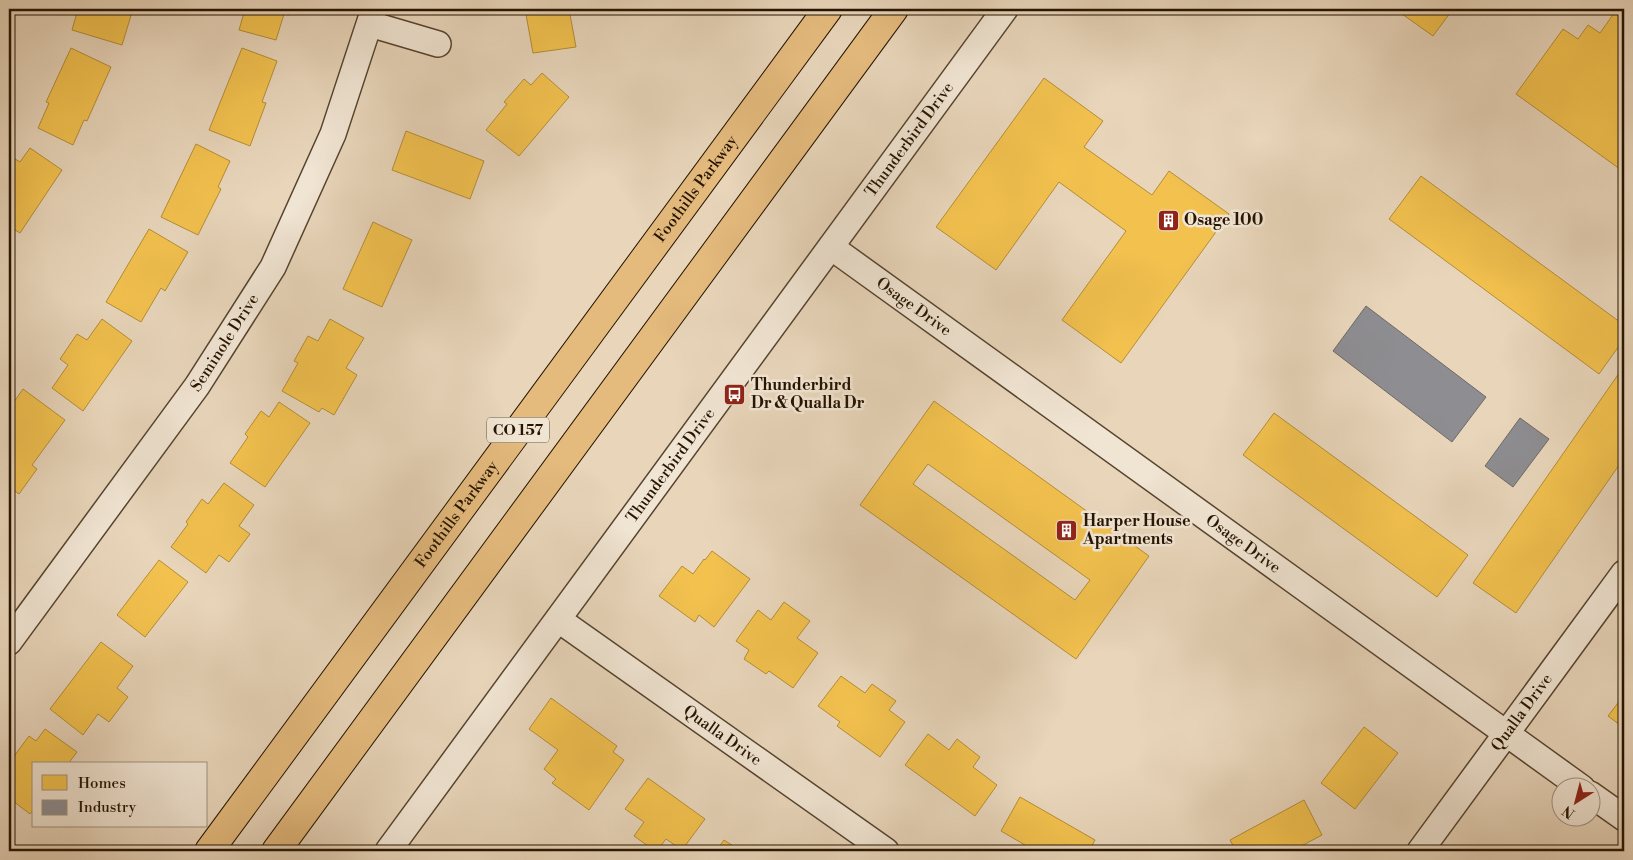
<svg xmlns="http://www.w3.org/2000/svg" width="1633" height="860" font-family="'Libre Bodoni',serif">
  <rect width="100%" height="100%" fill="#e8d5ba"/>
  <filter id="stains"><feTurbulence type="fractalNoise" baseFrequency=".004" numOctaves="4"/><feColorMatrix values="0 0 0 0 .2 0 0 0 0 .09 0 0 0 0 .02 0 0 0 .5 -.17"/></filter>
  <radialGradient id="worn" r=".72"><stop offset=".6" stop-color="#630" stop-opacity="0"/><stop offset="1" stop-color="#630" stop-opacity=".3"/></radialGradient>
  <g fill="#f2c14e" stroke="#b48d37" fill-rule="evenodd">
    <path d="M78 9H133L122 45 72 30Z"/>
    <path d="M245 9H291L289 15 284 14 276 40 239 30Z"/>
    <path d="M525 9H569L576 47 533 53Z"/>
    <path d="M1395 9H1453L1433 36Z"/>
    <path d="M1617 9H1624V172L1516 94 1563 29 1578 39 1588 25 1600 33Z"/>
    <path d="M71 48 111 67 87 121 84 120 73 145 38 128 49 103 46 102Z"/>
    <path d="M242 48 277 61 262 102 266 103 250 146 209 130Z"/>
    <path d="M542 73 569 97 519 156 486 130 507 104 504 102 524 79 531 85Z"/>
    <path d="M1044 78 1103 121 1084 147 1152 195 1169 171 1229 214 1121 363 1062 320 1126 231 1059 182 996 270 936 227Z"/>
    <path d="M406 131 484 161 470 199 392 170Z"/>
    <path d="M196 144 230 161 218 187 221 189 198 235 161 217Z"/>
    <path d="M30 148 62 170 20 233 9 226V161L12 157 20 162Z"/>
    <path d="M1421 176 1624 325V339L1599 374 1389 219Z"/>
    <path d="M373 222 412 240 382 307 343 289Z"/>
    <path d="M149 229 188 252 165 291 161 288 141 322 106 302Z"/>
    <path d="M102 319 132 341 83 411 52 388 68 365 60 359 77 334 87 340Z"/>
    <path d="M330 319 364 338 346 368 357 375 334 415 322 408 319 412 282 391 298 363 294 361 308 336 318 341Z"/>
    <path d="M1622 369 1624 371V458L1516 613 1473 583Z"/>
    <path d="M23 389 65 420 32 465 37 469 19 494 9 487V409Z"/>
    <path d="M934 401 1149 556 1076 659 860 505ZM928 464 1090 580 1075 600 913 484Z"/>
    <path d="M279 402 310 423 265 487 230 463 248 437 245 434 261 411 269 417Z"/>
    <path d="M1274 413 1468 555 1437 597 1243 455Z"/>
    <path d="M224 483 254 505 239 526 250 534 229 562 219 555 206 573 171 547 188 524 186 522 202 499 208 504Z"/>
    <path d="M712 551 750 579 714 627 699 615 695 622 659 596 682 566 693 574 704 559 705 560Z"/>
    <path d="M159 560 188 582 145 637 117 615Z"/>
    <path d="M784 602 810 621 797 638 818 653 793 688 769 671 766 674 744 659 749 650 736 641 758 610 771 620Z"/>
    <path d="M101 642 133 666 117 688 128 697 109 722 98 714 83 735 50 709Z"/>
    <path d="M841 676 865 693 872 684 896 701 889 710 905 722 880 757 837 726 840 722 818 706Z"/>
    <path d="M1624 695V728L1608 716Z"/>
    <path d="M551 698 617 746 613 752 624 760 589 810 552 783 556 779 544 769 558 750 529 729Z"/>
    <path d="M1364 727 1398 753 1355 809 1321 783Z"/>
    <path d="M45 729 77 752 68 764H34V809L30 814 9 798V769L15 761 12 759 29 736 36 741Z"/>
    <path d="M928 734 949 750 957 739 980 757 973 767 997 785 975 816 905 765Z"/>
    <path d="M648 778 705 819 682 850 666 839 657 851H655L634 836 644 822 625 809Z"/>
    <path d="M1020 797 1095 840 1089 851H1021L1025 845 1001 831Z"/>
    <path d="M1304 800 1322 835 1292 851H1236L1230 840Z"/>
    <path d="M724 840 741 851H716Z"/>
  </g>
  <g fill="#8d8d92" stroke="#6e6966">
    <path d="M1366 306 1486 397 1452 442 1333 351Z"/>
    <path d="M1520 418 1549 439 1513 487 1485 466Z"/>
  </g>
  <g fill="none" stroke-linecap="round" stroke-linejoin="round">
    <defs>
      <g id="street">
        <path d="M370 24 438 44"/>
        <path id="s1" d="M831 247 1582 788"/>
        <path id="s2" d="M559 620 886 851"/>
        <path id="s3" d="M9 642 197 386 273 267 333 134 374 9"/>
        <path d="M1590 794 1624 818"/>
        <path id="s4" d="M388 851 1005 9"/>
        <path id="s5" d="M1420 851 1624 573"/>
      </g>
      <g id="highway">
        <path id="s6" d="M209 851 828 9"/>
        <path d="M276 851 894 9"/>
      </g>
    </defs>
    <use href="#street" stroke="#56442f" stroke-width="28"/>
    <use href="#highway" stroke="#251401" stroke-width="30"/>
    <use href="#street" stroke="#f0e4d2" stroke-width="25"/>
    <use href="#highway" stroke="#e4ba7d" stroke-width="28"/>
  </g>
  <defs>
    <symbol id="building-square" viewBox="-11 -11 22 22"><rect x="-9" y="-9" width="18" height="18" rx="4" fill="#8f2418" stroke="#f0e4d2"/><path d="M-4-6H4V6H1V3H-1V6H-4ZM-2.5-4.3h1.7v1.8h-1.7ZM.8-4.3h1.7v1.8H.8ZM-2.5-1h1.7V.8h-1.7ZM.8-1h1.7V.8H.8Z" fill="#fff"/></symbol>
    <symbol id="bus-square" viewBox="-11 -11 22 22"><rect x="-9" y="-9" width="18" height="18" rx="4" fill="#8f2418" stroke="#f0e4d2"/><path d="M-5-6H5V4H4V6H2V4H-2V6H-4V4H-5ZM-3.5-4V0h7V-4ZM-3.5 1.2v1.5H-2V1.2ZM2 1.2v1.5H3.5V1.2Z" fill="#fff"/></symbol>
  </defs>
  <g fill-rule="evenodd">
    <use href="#building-square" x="1156" y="208" width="25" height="25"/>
    <use href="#bus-square" x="722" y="382" width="25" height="25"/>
    <use href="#building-square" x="1054" y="518" width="25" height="25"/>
  </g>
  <g text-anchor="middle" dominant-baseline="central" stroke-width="5" stroke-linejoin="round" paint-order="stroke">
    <rect fill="#f0e4d2" stroke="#625240" stroke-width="1" x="487" y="417.5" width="62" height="25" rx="4"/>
    <g font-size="15" font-weight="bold" fill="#251401">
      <text x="518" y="430">CO 157</text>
    </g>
    <g font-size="16" fill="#251401" stroke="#f0e4d2">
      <text stroke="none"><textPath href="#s4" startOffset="882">Thunderbird Drive</textPath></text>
      <text stroke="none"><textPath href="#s6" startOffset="822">Foothills Parkway</textPath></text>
      <text stroke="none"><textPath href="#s1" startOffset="102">Osage Drive</textPath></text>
      <text stroke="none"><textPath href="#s3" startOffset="369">Seminole Drive</textPath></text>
      <text stroke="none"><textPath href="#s4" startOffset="478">Thunderbird Drive</textPath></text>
      <text stroke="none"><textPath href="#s6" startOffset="418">Foothills Parkway</textPath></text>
      <text stroke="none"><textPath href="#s1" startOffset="508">Osage Drive</textPath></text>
      <text stroke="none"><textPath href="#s5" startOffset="172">Qualla Drive</textPath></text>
      <text stroke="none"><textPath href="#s2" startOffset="200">Qualla Drive</textPath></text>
    </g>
    <g font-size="16" font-weight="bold" fill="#251401" stroke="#f0e4d2" text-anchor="start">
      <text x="1184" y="220">Osage 100</text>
      <text x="751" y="385">Thunderbird<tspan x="751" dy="18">Dr &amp; Qualla Dr</tspan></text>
      <text x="1083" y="521">Harper House<tspan x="1083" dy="18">Apartments</tspan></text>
    </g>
  </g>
  <rect width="1633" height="860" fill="none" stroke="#e8d5ba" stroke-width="30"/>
  <rect x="10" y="10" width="1613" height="840" fill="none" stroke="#251401" stroke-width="2.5"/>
  <rect x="15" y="15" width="1603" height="830" fill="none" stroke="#251401"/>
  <rect x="32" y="762" width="175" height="65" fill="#f0e4d2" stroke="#9f917e"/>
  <rect x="42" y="775" width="25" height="15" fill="#f2c14e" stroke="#9f917e"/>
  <text x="78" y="788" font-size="15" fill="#251401">Homes</text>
  <rect x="42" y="800" width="25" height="15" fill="#8d8d92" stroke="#9f917e"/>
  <text x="78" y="812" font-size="15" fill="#251401">Industry</text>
  <g transform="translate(1576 802) rotate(216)"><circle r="24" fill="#f0e4d2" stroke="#9f917e"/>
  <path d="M0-4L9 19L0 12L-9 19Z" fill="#8f2418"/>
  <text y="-8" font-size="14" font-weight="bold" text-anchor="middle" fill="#251401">N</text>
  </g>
  <rect width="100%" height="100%" filter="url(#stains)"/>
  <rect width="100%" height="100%" fill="url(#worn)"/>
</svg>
